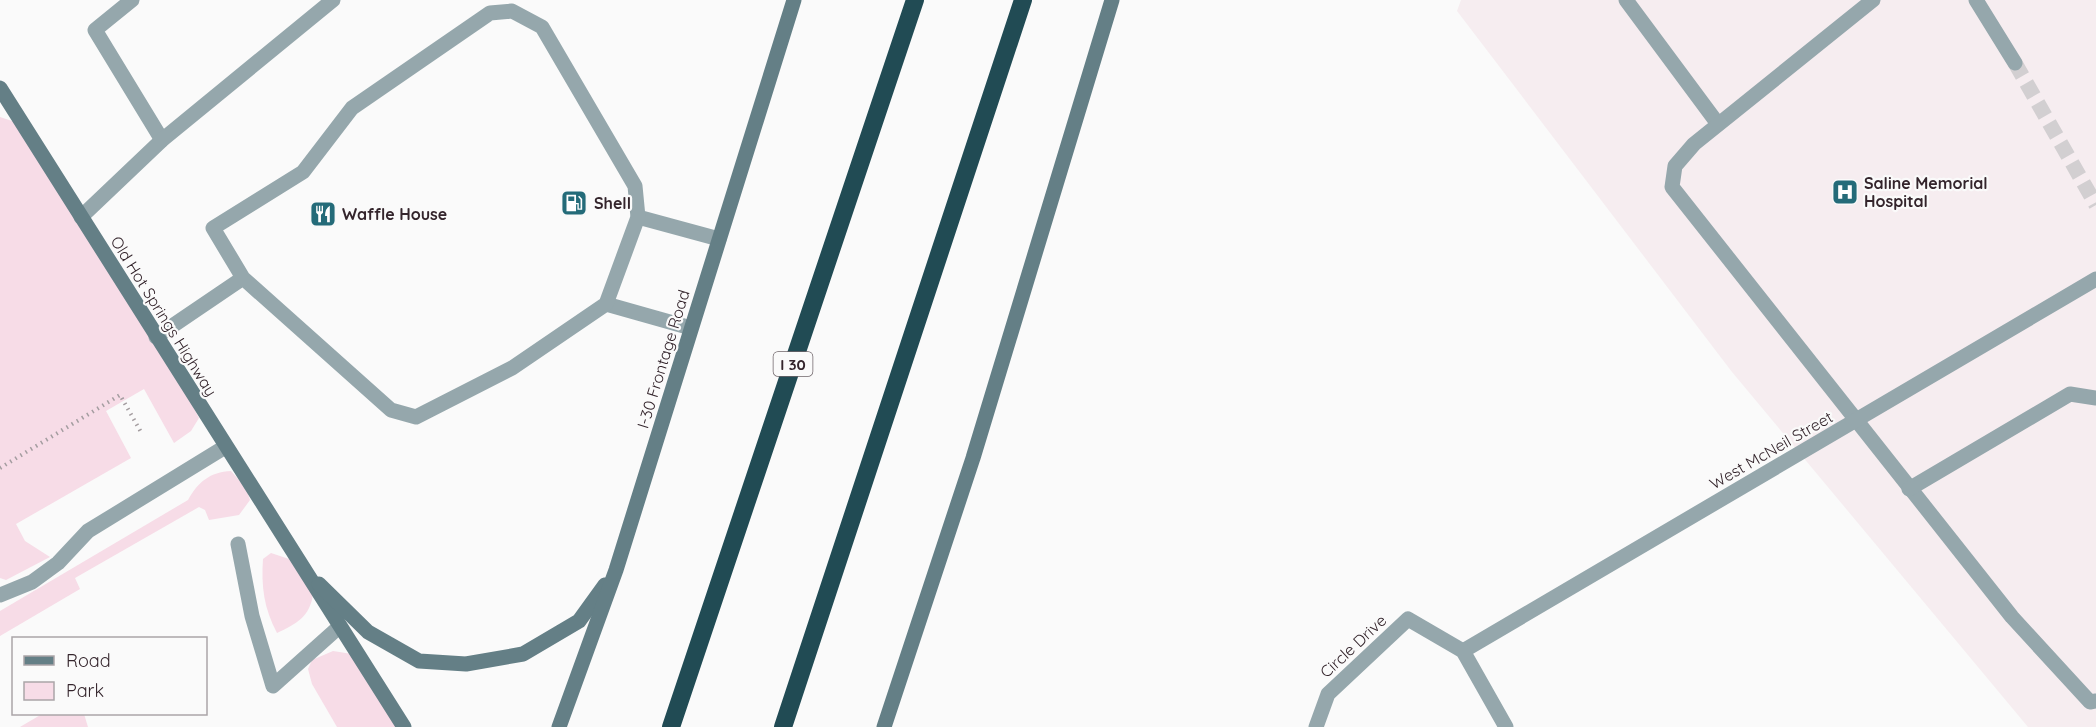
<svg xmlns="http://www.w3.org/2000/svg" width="2096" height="727" font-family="Quicksand,sans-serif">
  <rect width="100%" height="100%" fill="#fafafa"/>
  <path fill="#f6edf0" d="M1461 0H2096V727H2028L1732 372 1457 11Z"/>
  <g fill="#f7dce7">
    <path d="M0 117 15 122 182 386 199 418 191 431 174 443 144 389 106 411 131 458 16 524 25 541 50 557 6 580 0 578Z"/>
    <path d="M231 471 246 488 250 500 239 515 209 520 205 510 199 507 75 578 80 589 0 636V611L188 500C198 482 210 472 231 471Z"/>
    <path d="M271 553 289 559 313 594C310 617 296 624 277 633 264 609 261 586 263 559Z"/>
    <path d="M333 651 352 654 397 727H337L312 684 308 669 312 660Z"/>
    <path d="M42 714H84L88 727H20Z"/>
  </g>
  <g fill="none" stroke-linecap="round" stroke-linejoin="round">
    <path stroke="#d2cfd1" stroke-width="15" stroke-dasharray="15 8" stroke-linecap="butt" d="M2015 63 2096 205"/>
    <path stroke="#a49da0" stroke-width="4" stroke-dasharray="1.5 4.5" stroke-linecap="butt" d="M0 468 120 395 141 432"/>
    <g stroke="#95a7ac" stroke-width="15">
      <path d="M132 0 95 30 162 140"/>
      <path d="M1626 0 1718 124"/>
      <path d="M1873 0 1694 144 1675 166 1672 187 2012 617 2090 702 2096 701"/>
      <path d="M81 217 162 140 333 0"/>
      <path d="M638 217 719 239"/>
      <path d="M606 304 691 328"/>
      <path d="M156 337 243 278 391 410 416 417 512 368 606 304 638 217 635 186 542 27 512 11 490 13 352 108 303 172 213 228 243 278"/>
      <path d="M1909 489 2070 394 2096 398"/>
      <path d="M238 544 252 616 273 686 339 627"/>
      <path d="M0 595 32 582 58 563 88 531 225 447"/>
    </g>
    <g stroke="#95a7ac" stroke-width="15">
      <path d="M1976 0 2015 63"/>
      <path d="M1463 651 2096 279"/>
      <path d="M1316 727 1328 694 1408 619 1463 651 1506 727"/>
    </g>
    <g stroke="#647f86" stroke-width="15">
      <path d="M0 88 404 727"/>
      <path d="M319 584 368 632 419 661 466 664 523 654 579 621 605 585"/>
      <path d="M559 727 616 570 794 0"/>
      <path d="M884 727 973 458 1112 0"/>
    </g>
    <g stroke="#214b54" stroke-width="18">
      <path d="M671 727 915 0"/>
      <path d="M783 727 1023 0"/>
    </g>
  </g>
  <defs>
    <symbol id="hospital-square" viewBox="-11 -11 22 22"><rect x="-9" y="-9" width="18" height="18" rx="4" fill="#246b79" stroke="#fafafa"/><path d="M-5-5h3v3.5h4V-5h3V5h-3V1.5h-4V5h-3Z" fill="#fff"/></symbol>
    <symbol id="fuel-square" viewBox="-11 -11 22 22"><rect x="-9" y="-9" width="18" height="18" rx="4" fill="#246b79" stroke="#fafafa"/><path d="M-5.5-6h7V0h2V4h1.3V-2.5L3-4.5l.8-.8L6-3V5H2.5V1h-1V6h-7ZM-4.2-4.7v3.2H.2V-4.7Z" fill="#fff"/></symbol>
    <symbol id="restaurant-square" viewBox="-11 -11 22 22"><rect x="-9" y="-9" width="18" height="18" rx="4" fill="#246b79" stroke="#fafafa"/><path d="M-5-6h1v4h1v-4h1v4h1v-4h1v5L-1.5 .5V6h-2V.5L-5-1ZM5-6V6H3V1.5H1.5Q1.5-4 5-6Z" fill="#fff"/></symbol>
  </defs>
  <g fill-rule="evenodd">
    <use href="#hospital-square" x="1830" y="177" width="30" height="30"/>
    <use href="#fuel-square" x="559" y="188" width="30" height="30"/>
    <use href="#restaurant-square" x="308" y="199" width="30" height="30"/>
  </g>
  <g text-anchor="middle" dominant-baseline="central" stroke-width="4.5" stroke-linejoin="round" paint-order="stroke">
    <rect fill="#fafafa" stroke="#6f656a" stroke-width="1.5" x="773.5" y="352" width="39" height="24" rx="4.5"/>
    <g font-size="15" font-weight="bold" fill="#34252c">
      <text x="793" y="364">I 30</text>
    </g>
    <g font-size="16" font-weight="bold" fill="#34252c" stroke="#fafafa" text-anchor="start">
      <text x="1864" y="183">Saline Memorial<tspan x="1864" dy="18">Hospital</tspan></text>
      <text x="594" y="203">Shell</text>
      <text x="342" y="214">Waffle House</text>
    </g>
    <g font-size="16" fill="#34252c" stroke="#fafafa">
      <text transform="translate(164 316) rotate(58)">Old Hot Springs Highway</text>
      <text transform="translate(663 359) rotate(-73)">I-30 Frontage Road</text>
      <text transform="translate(1771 450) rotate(-30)">West McNeil Street</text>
      <text transform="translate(1353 646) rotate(-43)">Circle Drive</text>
    </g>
  </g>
  <rect x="12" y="637" width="195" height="78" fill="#fafafa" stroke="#aba5a8" stroke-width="1.5"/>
  <rect x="24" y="656" width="30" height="9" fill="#647f86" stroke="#aba5a8" stroke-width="1.5"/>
  <text x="66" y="667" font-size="18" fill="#34252c">Road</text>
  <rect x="24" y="682" width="30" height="18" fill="#f7dce7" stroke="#aba5a8" stroke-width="1.5"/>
  <text x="66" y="697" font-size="18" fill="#34252c">Park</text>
</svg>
